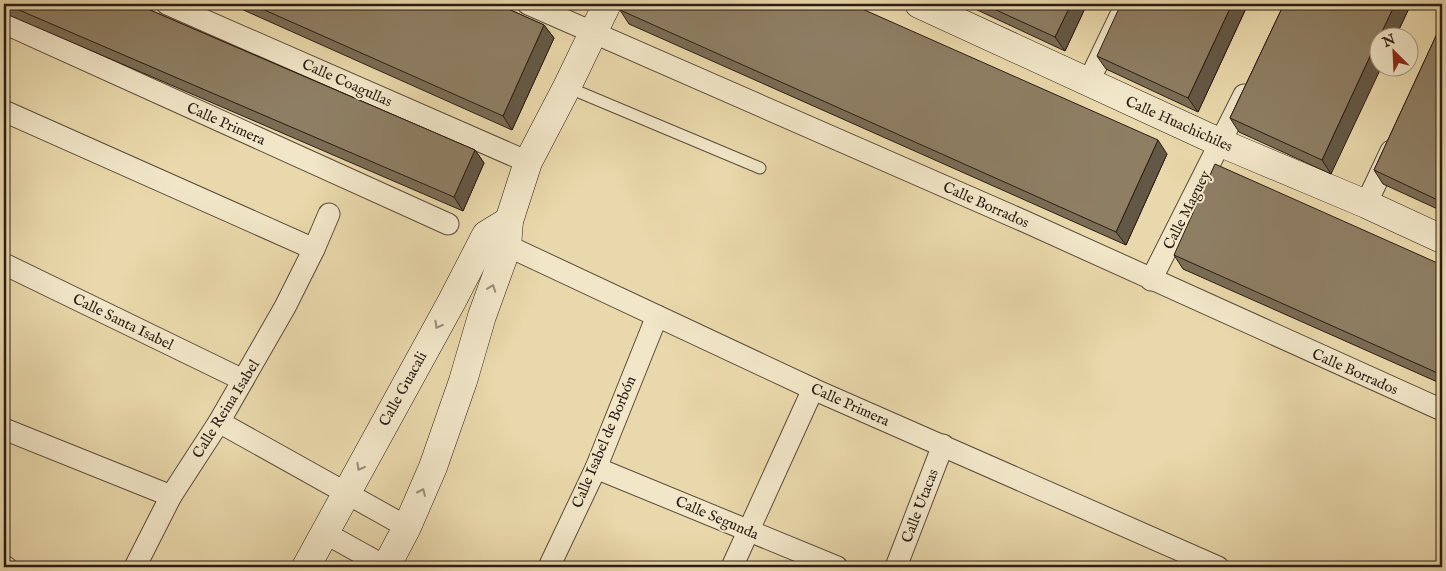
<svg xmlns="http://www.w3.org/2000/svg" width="1446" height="571" font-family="'IM FELL English',serif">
  <rect width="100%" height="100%" fill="#e9d8ab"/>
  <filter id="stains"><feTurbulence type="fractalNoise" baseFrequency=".004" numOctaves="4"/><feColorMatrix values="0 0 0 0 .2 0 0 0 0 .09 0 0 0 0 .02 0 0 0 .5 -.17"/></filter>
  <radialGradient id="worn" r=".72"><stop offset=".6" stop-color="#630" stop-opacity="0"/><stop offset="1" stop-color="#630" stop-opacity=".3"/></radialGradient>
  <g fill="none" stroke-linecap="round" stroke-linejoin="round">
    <defs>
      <path id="lane" d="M567 87 760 168"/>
      <g id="street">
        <path d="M167 4 528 162"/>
        <path d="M528 4 1026 222 1442 410"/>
        <path d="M4 23 448 224"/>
        <path d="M1088 83 1126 4"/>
        <path d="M4 111 314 249"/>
        <path d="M1366 204 1391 151"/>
        <path d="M495 240 813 389 1218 567"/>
        <path d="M4 264 243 380"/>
        <path d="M1151 280 1244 95"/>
        <path d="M219 422 407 527"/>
        <path d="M4 429 171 496"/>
        <path d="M596 468 837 567"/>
        <path d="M325 533 386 567"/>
        <path d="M4 566 6 567"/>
        <path d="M135 567 171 496 219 422 285 307 314 249 329 214"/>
        <path d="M549 567 596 468 657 316"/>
        <path d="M732 567 813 389"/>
        <path d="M896 567 943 445"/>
      </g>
      <g id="secondary">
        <path d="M919 4 1221 143 1366 204 1442 239"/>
        <path d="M306 567 452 301 486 235 509 221"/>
        <path d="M386 567 407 527 433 467 463 381 482 316 507 247 509 221 528 162 567 87 607 4"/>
      </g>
    </defs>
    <use href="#lane" stroke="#5a4c3a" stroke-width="13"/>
    <use href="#street" stroke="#5a4c3a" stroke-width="23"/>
    <use href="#secondary" stroke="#2b1d15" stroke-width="29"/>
    <use href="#lane" stroke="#f1e6c8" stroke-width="11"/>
    <use href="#street" stroke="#f1e6c8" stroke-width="21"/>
    <use href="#secondary" stroke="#f1e6c8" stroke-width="28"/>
  </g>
  <g fill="#7a6c55" stroke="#2b1d15">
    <path d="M4 4H136L475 150 484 163 463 211 4 13Z"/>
    <path d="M230 4H497L544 25 554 38 512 130Z"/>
    <path d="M571 4H579L578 7Z"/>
    <path d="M970 4H1087L1065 51 973 8Z"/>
    <path d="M1248 4 1198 112 1106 69 1097 56Z"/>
    <path d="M1284 4H1411L1395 38H1378L1331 174 1239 132 1230 118Z"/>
    <path d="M620 10 1167 154 1126 245 629 24Z"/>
    <path d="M1442 23V211L1383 184 1374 170Z"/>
    <path d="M1174 255 1442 265V384L1183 269Z"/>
  </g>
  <g fill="#635845" stroke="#2b1d15">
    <path d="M1071 4H1087L1065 51 1055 37Z"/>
    <path d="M1232 4H1248L1198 112 1188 98Z"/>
    <path d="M1395 4H1411L1395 38H1379Z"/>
    <path d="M544 25 554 38 512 130 503 116Z"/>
    <path d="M1378 39V68H1381L1331 174 1322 160Z"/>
    <path d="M1158 140 1167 154 1126 245 1116 232Z"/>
    <path d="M475 150 484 163 463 211 454 197Z"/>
  </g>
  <g fill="#8e7e63" stroke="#2b1d15">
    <path d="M5 4H136L475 150 454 197Z"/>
    <path d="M251 4H497L544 25 503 116Z"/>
    <path d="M622 4H851L1158 140 1116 232 620 10Z"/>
    <path d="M983 4H1071L1055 37Z"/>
    <path d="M1121 4H1232L1188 98 1097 56Z"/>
    <path d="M1284 4H1395L1379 38H1378V39L1322 160 1230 118Z"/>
    <path d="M1442 23V202L1374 170Z"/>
    <path d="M1215 164 1442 265V375L1174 255Z"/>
  </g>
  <defs><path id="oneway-chevron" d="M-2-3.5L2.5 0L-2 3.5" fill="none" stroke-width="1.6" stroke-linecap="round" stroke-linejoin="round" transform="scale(1.25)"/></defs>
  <g stroke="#988c77">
    <use href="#oneway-chevron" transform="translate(492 288) rotate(-70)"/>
    <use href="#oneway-chevron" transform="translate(438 325) rotate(119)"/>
    <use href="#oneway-chevron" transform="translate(360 467) rotate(119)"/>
    <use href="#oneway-chevron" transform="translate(422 492) rotate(-66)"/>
  </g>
  <g text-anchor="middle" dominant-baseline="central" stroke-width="4" stroke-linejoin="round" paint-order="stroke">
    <g font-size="15" fill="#2b1d15" stroke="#f1e6c8">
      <text transform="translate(347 83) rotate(24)">Calle Coagullas</text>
      <text transform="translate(226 124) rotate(24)">Calle Primera</text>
      <text transform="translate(1179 124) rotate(24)">Calle Huachichiles</text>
      <text transform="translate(986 205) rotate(24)">Calle Borrados</text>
      <text transform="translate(1187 210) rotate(-63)">Calle Maguey</text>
      <text transform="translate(123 322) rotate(26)">Calle Santa Isabel</text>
      <text transform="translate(1355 372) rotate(24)">Calle Borrados</text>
      <text transform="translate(403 389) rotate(-61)">Calle Guacali</text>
      <text transform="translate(850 405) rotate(24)">Calle Primera</text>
      <text transform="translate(226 409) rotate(-58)">Calle Reina Isabel</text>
      <text transform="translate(604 442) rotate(-67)">Calle Isabel de Borbón</text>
      <text transform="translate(920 506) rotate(-69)">Calle Utacas</text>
      <text transform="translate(717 518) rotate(23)">Calle Segunda</text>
    </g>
  </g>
  <rect width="1446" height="571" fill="none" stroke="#e9d8ab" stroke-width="20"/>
  <rect x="5" y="5" width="1436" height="561" fill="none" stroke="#2b1d15" stroke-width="2.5"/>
  <rect x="10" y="10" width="1426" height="551" fill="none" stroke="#2b1d15"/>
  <g transform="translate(1394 52) rotate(336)"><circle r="24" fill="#f1e6c8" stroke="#a29680"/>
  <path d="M0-4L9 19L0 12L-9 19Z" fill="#8f2418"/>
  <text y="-8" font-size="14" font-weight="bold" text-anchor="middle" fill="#2b1d15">N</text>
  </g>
  <rect width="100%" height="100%" filter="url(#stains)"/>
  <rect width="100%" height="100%" fill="url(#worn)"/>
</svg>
